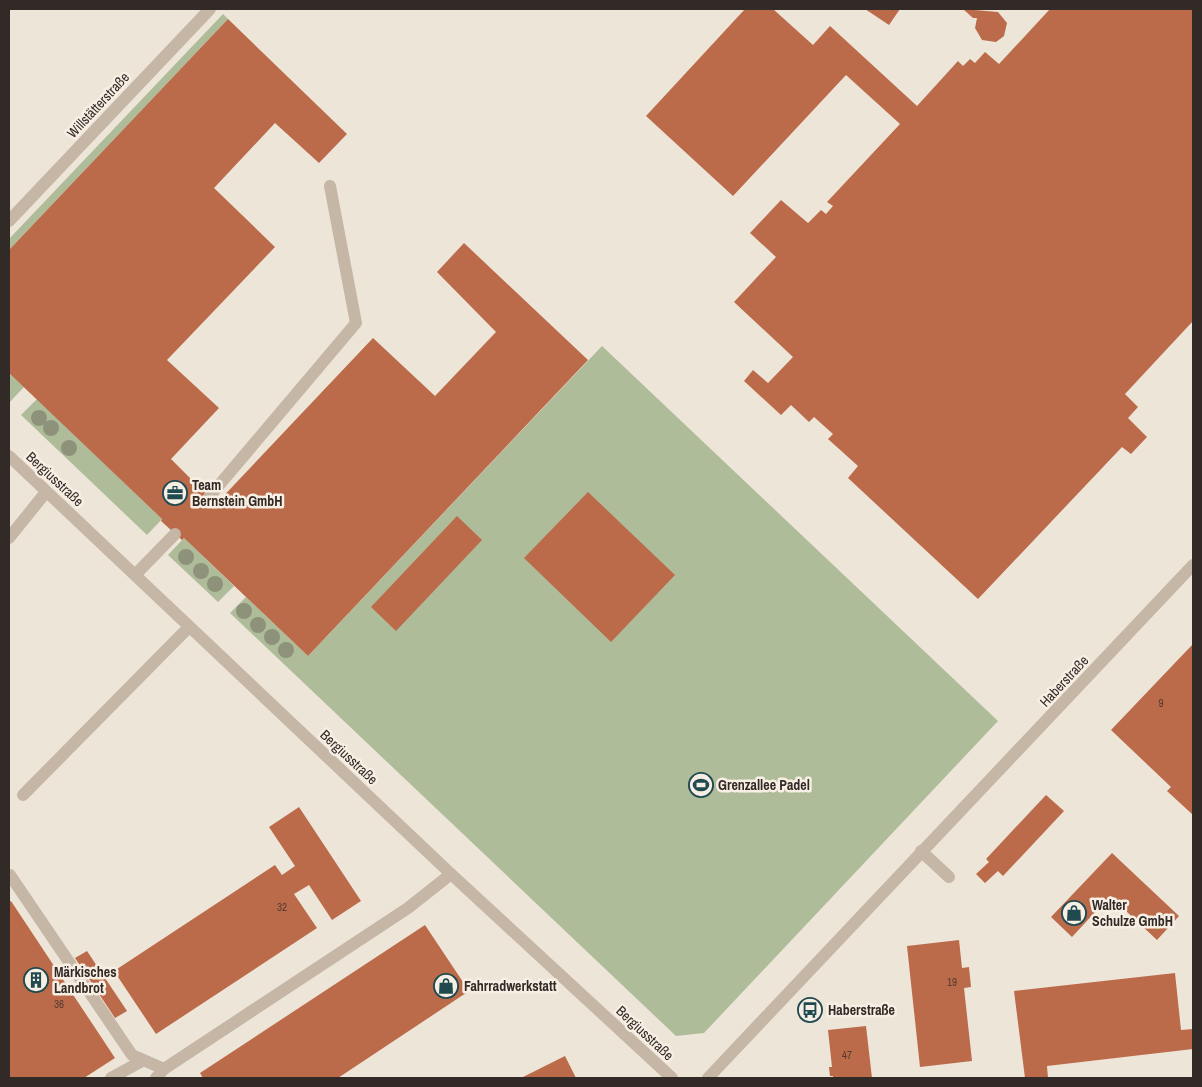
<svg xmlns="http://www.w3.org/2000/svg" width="1202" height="1087" font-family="'Archivo Narrow',sans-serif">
  <rect width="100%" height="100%" fill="#eee5d9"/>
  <g fill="#afbc9a">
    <path d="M223 14 228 19 9 250V239Z"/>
    <path d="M602 346 998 721 704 1033 676 1036 230 613 246 597 308 656Z"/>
    <path d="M9 373 24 387 9 403Z"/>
    <path d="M37 399 162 519 147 535 21 415Z"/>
    <path d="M184 538 234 586 218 602 168 555Z"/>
  </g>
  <g fill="#bb6b4a">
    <path d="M745 9H773L813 45 830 26 917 106 958 61 963 66 970 59 975 63 985 52 999 64 1050 9H1193V321L1125 394 1138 407 1128 418 1147 437 1131 454 1122 447 978 599 848 478 858 466 828 439 833 434 814 417 809 422 791 405 781 415 744 381 753 370 768 383 793 357 734 302 776 257 750 233 781 200 808 223 821 210 826 214 833 206 827 202 900 124 846 75 733 196 646 116Z"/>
    <path d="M865 9H900L889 25Z"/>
    <path d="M963 9 998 12 1007 23 1004 36 996 42 982 40 975 28 977 18H973Z"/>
    <path d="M228 19 347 134 319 163 275 123 214 188 275 247 167 360 219 408 171 459 216 504 373 338 435 396 496 332 437 272 464 243 588 360 308 656 184 538 182 540 161 521 162 519 9 373V250Z"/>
    <path d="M588 492 675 575 611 642 524 558Z"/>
    <path d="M457 516 482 540 396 631 371 607Z"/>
    <path d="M1193 644V815L1167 791 1171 787 1111 730Z"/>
    <path d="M1046 795 1064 811 1003 876 998 871 985 883 976 874 989 862 986 859Z"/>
    <path d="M299 807 361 901 332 920 309 885 294 894 317 928 156 1034 114 971 275 865 282 875 295 866 269 827Z"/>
    <path d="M1112 853 1179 916 1157 940 1110 896 1072 937 1051 917Z"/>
    <path d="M11 901 115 1058 84 1078H9V902Z"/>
    <path d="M425 925 469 991 338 1078H203L200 1073Z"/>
    <path d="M959 940 962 968 969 967 971 987 964 988 972 1061 920 1067 907 946Z"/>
    <path d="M87 951 127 1011 115 1018 75 958Z"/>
    <path d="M1175 973 1181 1030 1193 1029V1049L1047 1066 1048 1078H1025L1014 991Z"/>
    <path d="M866 1026 872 1078H833V1076H830L829 1067H832L828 1030Z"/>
    <path d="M565 1056 576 1078H521Z"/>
  </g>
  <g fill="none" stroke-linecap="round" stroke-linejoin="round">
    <g stroke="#c5b6a6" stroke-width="12">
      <path d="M9 221 210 9"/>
      <path d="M209 497 356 323 330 186"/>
      <path d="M9 538 46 492"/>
      <path d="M135 575 175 534"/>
      <path d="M23 795 189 627"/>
      <path d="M921 851 949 877"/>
      <path d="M9 876 10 875 132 1055 164 1069"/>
      <path d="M111 1078 142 1061"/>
      <path d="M156 1078 164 1069 408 908 451 874"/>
    </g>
    <g stroke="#c5b6a6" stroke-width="12">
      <path d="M9 456 451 874 672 1078"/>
      <path d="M708 1078 1193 565"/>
    </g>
  </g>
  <g fill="#8e927a">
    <circle cx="39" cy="418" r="8"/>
    <circle cx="51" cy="428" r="8"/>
    <circle cx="69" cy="448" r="8"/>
    <circle cx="186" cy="557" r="8"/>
    <circle cx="201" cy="571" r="8"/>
    <circle cx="215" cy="584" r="8"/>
    <circle cx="244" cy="611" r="8"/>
    <circle cx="258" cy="625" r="8"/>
    <circle cx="272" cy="637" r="8"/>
    <circle cx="286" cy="650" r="8"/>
  </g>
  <defs>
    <symbol id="office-ring" viewBox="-11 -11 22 22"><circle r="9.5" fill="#f7efe4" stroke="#204a4f" stroke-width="1.5"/><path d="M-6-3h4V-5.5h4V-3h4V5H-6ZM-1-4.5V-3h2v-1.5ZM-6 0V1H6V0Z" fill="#204a4f"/></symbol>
    <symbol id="stadium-ring" viewBox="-11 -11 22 22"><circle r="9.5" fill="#f7efe4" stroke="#204a4f" stroke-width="1.5"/><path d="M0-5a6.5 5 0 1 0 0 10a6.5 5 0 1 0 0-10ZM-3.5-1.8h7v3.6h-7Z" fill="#204a4f"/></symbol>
    <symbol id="shop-ring" viewBox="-11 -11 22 22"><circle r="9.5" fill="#f7efe4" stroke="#204a4f" stroke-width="1.5"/><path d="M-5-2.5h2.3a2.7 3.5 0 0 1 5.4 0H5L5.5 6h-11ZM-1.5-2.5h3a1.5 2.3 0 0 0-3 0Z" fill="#204a4f"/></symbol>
    <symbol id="building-ring" viewBox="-11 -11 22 22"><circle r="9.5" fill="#f7efe4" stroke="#204a4f" stroke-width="1.5"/><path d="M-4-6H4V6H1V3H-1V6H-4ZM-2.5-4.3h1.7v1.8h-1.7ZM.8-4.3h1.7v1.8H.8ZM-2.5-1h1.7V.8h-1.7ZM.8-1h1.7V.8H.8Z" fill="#204a4f"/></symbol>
    <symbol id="bus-ring" viewBox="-11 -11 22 22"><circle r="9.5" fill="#f7efe4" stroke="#204a4f" stroke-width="1.5"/><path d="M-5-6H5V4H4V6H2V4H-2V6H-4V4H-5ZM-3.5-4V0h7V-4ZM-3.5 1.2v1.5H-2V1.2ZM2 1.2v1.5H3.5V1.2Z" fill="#204a4f"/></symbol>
  </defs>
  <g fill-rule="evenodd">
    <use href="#office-ring" x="161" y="479" width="28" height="28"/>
    <use href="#stadium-ring" x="687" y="771" width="28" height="28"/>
    <use href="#shop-ring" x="1060" y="899" width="28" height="28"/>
    <use href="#building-ring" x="22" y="966" width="28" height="28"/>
    <use href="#shop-ring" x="432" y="972" width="28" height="28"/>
    <use href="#bus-ring" x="796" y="996" width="28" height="28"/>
  </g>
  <g text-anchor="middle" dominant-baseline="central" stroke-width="5" stroke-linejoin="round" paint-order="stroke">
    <g font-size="11" fill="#543a2f">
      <text x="1161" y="703">9</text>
      <text x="282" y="907">32</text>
      <text x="952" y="982">19</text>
      <text x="59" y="1004">36</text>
      <text x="847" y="1055">47</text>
    </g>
    <g font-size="14" fill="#322a26" stroke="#f7efe4">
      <text transform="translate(98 105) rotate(-47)">Willstätterstraße</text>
      <text transform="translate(55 479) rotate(43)">Bergiusstraße</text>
      <text transform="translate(1064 681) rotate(-47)">Haberstraße</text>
      <text transform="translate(349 757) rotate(43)">Bergiusstraße</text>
      <text transform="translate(645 1033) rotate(43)">Bergiusstraße</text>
    </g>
    <g font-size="14" font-weight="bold" fill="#322a26" stroke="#f7efe4" text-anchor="start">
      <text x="192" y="485">Team<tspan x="192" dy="16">Bernstein GmbH</tspan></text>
      <text x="718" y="785">Grenzallee Padel</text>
      <text x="1092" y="905">Walter<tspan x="1092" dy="16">Schulze GmbH</tspan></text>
      <text x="54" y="972">Märkisches<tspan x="54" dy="16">Landbrot</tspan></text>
      <text x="464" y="986">Fahrradwerkstatt</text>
      <text x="828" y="1010">Haberstraße</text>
    </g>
  </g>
  <rect width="1202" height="1087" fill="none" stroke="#322a26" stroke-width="20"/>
</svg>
